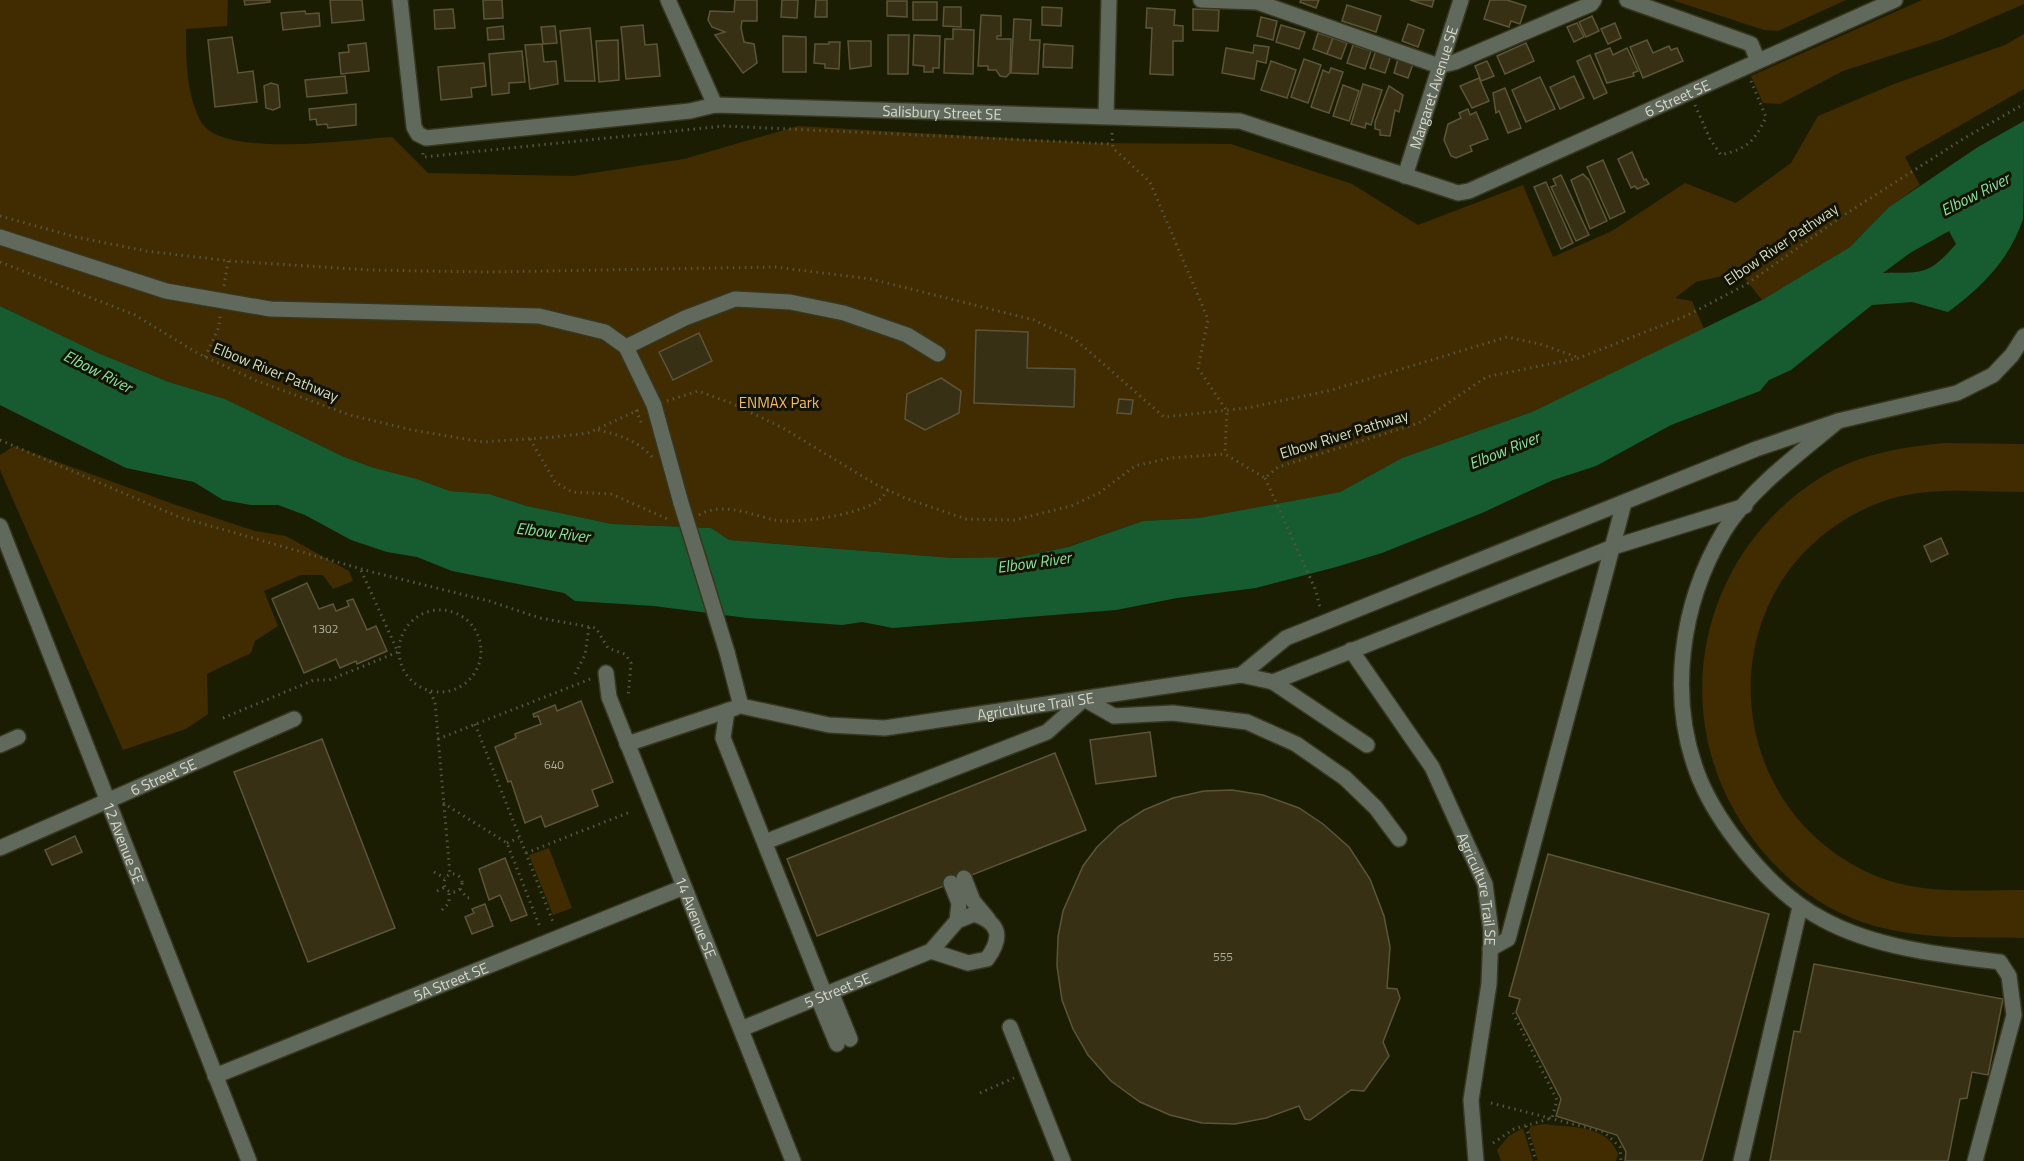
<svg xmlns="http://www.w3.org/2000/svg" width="2024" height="1161" font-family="'Titillium Web',sans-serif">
  <rect width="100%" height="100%" fill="#1b1d03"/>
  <g fill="#412b01">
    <path d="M0 0H228L227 26 186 29C186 60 186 91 200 120 219 160 353 139 392 137L428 173 573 176 684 159 798 126 1091 143 1231 144 1352 184 1418 225 1523 185 1553 257 1612 231 1685 183 1736 203 1791 163 1818 116 1894 84 2005 45 2024 34V89L1905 157 1920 185 1889 207 1850 247 1762 300 1740 272 1696 282 1675 298 1692 301 1704 329 1532 412 1402 458 1340 492 1199 518 1143 521 1067 547 1019 557 953 558 728 540 711 528 612 524 527 506 489 494 450 491 417 479 371 467 342 456 225 399 169 382 98 353 0 306Z"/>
    <path d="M1672 0H1846L1778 31 1764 30Z"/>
    <path d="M1922 0H2024V4L1943 39 1843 71 1780 104 1763 103 1751 76Z"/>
    <path d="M1945 443 2024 444V492C1975 492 1922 485 1876 504 1707 573 1711 806 1876 876 1921 895 1976 890 2024 890V938C1969 937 1915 940 1862 922 1815 906 1775 871 1747 831 1665 713 1699 554 1820 478 1858 454 1902 447 1945 443Z"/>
    <path d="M14 446 179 506 255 531 286 536 349 571 353 581 333 589 323 575H301L264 591 278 626 255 641 251 653 207 674 208 714 186 729 123 750 0 470V455Z"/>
    <path d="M549 848 572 908 553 915 529 855Z"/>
    <path d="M1545 1124C1571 1128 1607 1124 1618 1154L1616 1161H1538L1529 1131 1531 1126Z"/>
    <path d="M1523 1128 1533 1161H1501L1497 1150 1509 1136Z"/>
  </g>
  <path fill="#175c31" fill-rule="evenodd" d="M2024 121C2024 142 2024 203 2023 219 2010 259 1981 288 1948 312L1912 302 1872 305 1791 370 1769 380 1760 391 1671 425 1596 466 1553 480 1482 513 1382 553 1336 567 1256 588 1177 598 1116 610 893 628 862 622 842 625 747 618 654 606 575 601 564 593 452 571 417 557 387 552 351 540 305 515 278 505H251L223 500 194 482 126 468 0 405V306L98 353 169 382 225 399 342 456 371 467 417 479 450 491 489 494 527 506 612 524 711 528 729 540 953 558 1019 557 1068 547 1143 521 1199 518 1340 492 1402 458 1532 412 1762 300 1850 247 1889 207 1978 147ZM1949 231 1956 244C1928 276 1924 272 1883 273L1910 253Z"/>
  <g fill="#373014" stroke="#5c5538" stroke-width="1.5">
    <path d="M244 0H270V2L245 5Z"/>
    <path d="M330 0H362L364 20 332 23Z"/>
    <path d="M483 0H502L503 18 484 19Z"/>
    <path d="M735 0H757V21H742L741 28 744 42 754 44 757 63 743 73 715 35 725 32 712 27 708 20 710 11 734 12Z"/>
    <path d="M782 0H798L797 18 781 17Z"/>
    <path d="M816 0H827V17H815Z"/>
    <path d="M1301 0H1319L1316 8 1300 2Z"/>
    <path d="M1410 0H1434L1432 7Z"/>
    <path d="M1490 0H1507L1526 6 1520 24 1511 21 1509 27 1484 19Z"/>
    <path d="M887 1H907V17L887 16Z"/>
    <rect x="913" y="2" width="24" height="18"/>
    <path d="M1347 5 1381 16 1376 32 1342 21Z"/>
    <path d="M944 7H961V27L943 26Z"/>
    <path d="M1042 7 1062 8 1061 26 1042 25Z"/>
    <path d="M1147 8 1175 10 1174 25 1183 26V41H1173V75L1150 74 1152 28H1146Z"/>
    <path d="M453 9 455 28 435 29 434 10Z"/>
    <path d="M1193 9 1219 10 1218 31 1193 30Z"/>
    <path d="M305 11 306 14 319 13 320 26 283 30 281 13Z"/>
    <path d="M981 15 1001 16V36H997V39H1011L1010 73 1006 77 1000 76 996 70H988V66H978Z"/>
    <path d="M1592 16 1599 31 1586 37 1579 22Z"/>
    <path d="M1261 17 1277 21 1273 40 1257 36Z"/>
    <path d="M1014 19 1031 20 1030 40H1040L1038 74 1011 73Z"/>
    <path d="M1577 23 1584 37 1574 42 1567 27Z"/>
    <path d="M1615 23 1621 38 1608 44 1601 29Z"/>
    <path d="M1408 24 1424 30 1418 47 1402 41Z"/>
    <path d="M643 25 645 45 657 44 660 76 626 79 621 27Z"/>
    <path d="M1281 25 1305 32 1299 49 1276 42Z"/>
    <path d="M503 26 504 39 488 40 487 28Z"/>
    <path d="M555 26 557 43 543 44 541 27Z"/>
    <path d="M590 28 595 81H565L560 31Z"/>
    <path d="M953 29 974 30 973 74 944 73 945 39H953Z"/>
    <path d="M1318 33 1333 38 1327 54 1313 49Z"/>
    <path d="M888 35H909L908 74H888Z"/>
    <path d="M914 35 940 36 939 68H933V72H924V66L913 65Z"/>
    <path d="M783 36 806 37V72H783Z"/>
    <path d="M232 37 238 73 253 71 257 102 215 107 208 40Z"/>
    <path d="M1333 38 1347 43 1341 59 1327 54Z"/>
    <path d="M618 40 619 80 599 82 596 41Z"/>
    <path d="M1647 40 1653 53 1669 46 1671 50 1677 48 1683 61 1643 78 1630 47Z"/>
    <path d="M848 41H871V66L850 69Z"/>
    <path d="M829 42H840L839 69 825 68V64L814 63 815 44H829Z"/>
    <path d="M366 43 369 71 341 74 339 53 349 52 348 45Z"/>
    <path d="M1526 43 1534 61 1505 74 1497 56Z"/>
    <path d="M542 44 544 62 556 61 558 84 530 89 525 45Z"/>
    <path d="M1044 44 1073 46 1072 68 1043 67Z"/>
    <path d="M1254 45 1269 47 1266 63 1257 61 1254 79 1222 73 1226 48 1253 53Z"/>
    <path d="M1353 45 1371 51 1365 69 1347 63Z"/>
    <path d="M1610 48 1613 55 1627 48 1638 71 1633 73 1634 76 1607 83 1595 54Z"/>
    <path d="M1376 50 1391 55 1385 73 1370 68Z"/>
    <path d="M522 51 525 82 509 83V93L492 95 489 54Z"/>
    <path d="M1590 55 1607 93 1594 99 1577 61Z"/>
    <path d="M1304 59 1321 65 1308 103 1291 97Z"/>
    <path d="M1398 59 1413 64 1408 78 1394 73Z"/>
    <path d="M1271 61 1296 70 1287 98 1261 90Z"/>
    <path d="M1487 61 1494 76 1481 81 1475 66Z"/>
    <path d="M484 63 486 86 471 88 472 97 441 100 438 67Z"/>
    <path d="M1331 68 1343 72 1329 113 1311 107 1323 70 1329 73Z"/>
    <path d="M345 76 347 93 307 97 305 80Z"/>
    <path d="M1574 76 1584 98 1560 109 1550 87Z"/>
    <path d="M1540 77 1555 109 1526 122 1512 90Z"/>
    <path d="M1479 78 1489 101 1472 108 1460 86Z"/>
    <path d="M271 83 278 85 280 107 273 110 266 108 264 86Z"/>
    <path d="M1363 84 1382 90 1371 125 1366 123 1365 128 1351 124Z"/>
    <path d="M1343 85 1359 91 1349 121 1333 116Z"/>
    <path d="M1389 86 1403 95 1401 104 1399 112 1395 110 1390 136 1380 135V130L1375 129V122Z"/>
    <path d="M1505 88 1521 128 1508 133 1499 111 1496 113 1493 93Z"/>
    <path d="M356 104V125L328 128 327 124 317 125 316 119 310 120 309 109Z"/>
    <path d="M1468 109 1470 115 1476 112 1488 139 1470 146 1472 151 1456 158 1451 156 1444 140 1448 124 1461 118 1459 113Z"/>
    <path d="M1632 152 1644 180 1646 179 1649 184 1637 189 1635 186 1631 188 1618 159Z"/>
    <path d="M1603 160 1625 212 1610 219 1587 167Z"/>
    <path d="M1583 174 1589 180 1607 221 1590 229 1571 180Z"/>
    <path d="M1561 175 1589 235 1576 241 1551 187 1556 185 1553 179Z"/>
    <path d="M1546 182 1573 243 1561 249 1534 187Z"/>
    <path d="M976 330 1028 332 1027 368 1075 369 1074 407 974 403Z"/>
    <path d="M699 333 712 361 673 380 659 352Z"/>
    <path d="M941 378 961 391 959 413 925 430 905 419 907 394Z"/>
    <path d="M1119 399 1133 400 1131 414 1117 413Z"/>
    <path d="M1941 538 1948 554 1931 562 1924 546Z"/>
    <path d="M307 583 319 609 333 604 336 611 349 606 347 601 353 599 367 630 376 626 387 651 357 664 356 661 340 668 336 659 304 673 272 599Z"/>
    <path d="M581 701 613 782 592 790 598 806 545 827 541 816 525 823 511 781 508 782 495 747 516 738 515 734 541 724 538 716 534 717 533 714 555 705 557 711Z"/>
    <path d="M1150 732 1156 776 1096 784 1090 740Z"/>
    <path d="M322 739 395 928 308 962 234 772Z"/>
    <path d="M1055 753 1086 830 817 936 787 859Z"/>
    <path d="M1232 790 1263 795 1299 808 1323 824 1349 847 1370 879 1384 916 1390 947 1387 988 1397 989 1400 998 1383 1042 1389 1056 1364 1091 1351 1090 1310 1120 1305 1119 1299 1106 1266 1118 1235 1124 1202 1123 1170 1115 1140 1102 1111 1081 1088 1055 1073 1029 1062 1000 1057 966 1058 937 1063 911 1083 866 1097 847 1119 826 1144 810 1173 798 1204 791Z"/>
    <path d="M75 836 82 852 52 865 45 850Z"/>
    <path d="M1548 854 1769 914 1702 1161H1625L1626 1152 1617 1135 1556 1116 1561 1099 1516 1012 1520 999 1509 996Z"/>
    <path d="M505 858 527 915 511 921 500 895 489 900 479 869Z"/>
    <path d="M485 904 493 926 472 934 465 917 474 913 472 909Z"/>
    <path d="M1814 964 2003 999 1988 1075 1972 1072 1967 1098 1960 1099 1948 1161H1770L1794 1031 1800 1032Z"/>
  </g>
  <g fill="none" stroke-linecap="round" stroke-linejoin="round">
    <defs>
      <g id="minor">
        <path id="s1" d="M400 0 414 127 418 134 426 138 690 111 715 105 1240 121 1458 193 1469 191 1895 0"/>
        <path d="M668 0 715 105"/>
        <path d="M1201 0 1257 2 1439 66 1455 62 1591 4 1594 0"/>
        <path d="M1627 0 1751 44 1758 61"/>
        <path d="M1106 116 1109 0"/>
        <path id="s2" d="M1405 176 1461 0"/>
        <path d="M0 237 166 291 270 309 539 316 605 332 626 347 654 405 681 503"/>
        <path d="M626 347 685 318 735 299 790 302 844 313 907 335 938 354"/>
        <path d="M1838 421C1800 453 1750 489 1724 531 1680 604 1667 700 1700 780 1711 806 1728 831 1746 853 1768 880 1793 904 1824 920 1876 948 1942 955 2000 962L2009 976 2014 1015 1975 1161"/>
        <path id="s3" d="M0 526 249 1161"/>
        <path id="s4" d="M1351 650 1432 767 1485 884 1491 932 1489 984 1471 1100 1476 1161"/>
        <path id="s5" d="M727 652 741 706 829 725 885 728 1241 675 1273 682 1367 745"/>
        <path id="s6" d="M606 673 609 697 793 1161"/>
        <path d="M1241 675 1286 638 1756 449 1838 421 1957 393 1993 375 2012 355 2024 336"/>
        <path d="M1273 682 1613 547 1745 506"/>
        <path d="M727 711 723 738 825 995"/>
        <path d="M627 744 735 708"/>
        <path d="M0 745 18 737"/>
        <path d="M765 842 1047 732 1084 699 1114 716 1173 713 1247 722 1296 744 1345 778 1376 808 1399 839"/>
        <path id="s7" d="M0 848 294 719"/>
        <path d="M964 878 973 901 988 919"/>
        <path d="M951 883 959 903 957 921"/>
        <path d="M1490 949 1508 939 1624 503"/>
        <path d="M831 992 850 1039"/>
        <path d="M818 998 837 1044"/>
        <path d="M1010 1027 1063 1161"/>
        <path id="s8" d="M741 1029 931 951 957 921 974 914C1000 923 1003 937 987 959L968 963 931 951"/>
        <path id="s9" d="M215 1076 684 887"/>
        <path d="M1741 1161 1800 907"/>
      </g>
    </defs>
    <use href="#minor" stroke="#35371f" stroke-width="18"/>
    <g stroke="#54563f" stroke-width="3" stroke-dasharray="1.5 4.5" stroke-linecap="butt">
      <path d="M1695 105 1710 139 1721 155C1748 148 1754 142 1766 117L1751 81"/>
      <path d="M1112 133 1113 148 1150 182 1208 319 1198 368 1227 411 1225 453"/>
      <path d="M423 153V157L724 126 1112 144"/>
      <path d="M0 216 76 237 146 251 230 261 369 270 487 272 775 267 871 279 1034 320 1076 340 1164 417 1247 408 1332 390 1507 337 1540 344 1577 357"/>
      <path d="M0 262 135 315 199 354 257 381 350 415 412 430 483 442 554 437 588 433 641 409"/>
      <path d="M224 286 228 261"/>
      <path d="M205 357 219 327 220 316"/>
      <path d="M667 401 698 391 731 403 783 428 875 484 905 498 966 519 1015 520 1071 506 1099 493 1135 466 1170 458 1225 454 1265 478 1278 467 1419 423 1486 377 1579 358 1686 316 1747 284 1844 215 1963 139 2024 104"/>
      <path d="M636 410 642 425"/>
      <path d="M598 430C619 435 637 440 652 457"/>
      <path d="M530 439 555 482 572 492 611 494 670 520"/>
      <path d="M0 440 179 517 372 572 489 601 540 618 596 628 608 648 625 654 631 663 628 698"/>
      <path d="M1265 478 1316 591 1320 608"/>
      <path d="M699 515C723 501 751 515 775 520 800 524 853 515 875 503 880 501 884 495 888 490"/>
      <circle cx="440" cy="651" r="41"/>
      <path d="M575 674 585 655 589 627"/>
      <path d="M430 692 435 702 450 874"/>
      <path d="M223 718 314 680H329L398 652 360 568"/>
      <path d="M475 724 553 922"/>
      <path d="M438 739 593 678"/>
      <path d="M443 803 507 843 540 927"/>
      <path d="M507 843 519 838"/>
      <path d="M526 853 630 812"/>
      <path d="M434 872 445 878"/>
      <circle cx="453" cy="883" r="9"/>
      <path d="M460 889 467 898 473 897"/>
      <path d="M437 891 445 887"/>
      <path d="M442 910 449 903V891"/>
      <path d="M980 1093 1014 1078"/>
      <path d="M1491 1103 1604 1132 1620 1147 1621 1161"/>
      <path d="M1526 1126 1536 1161"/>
      <path d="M1493 1143 1514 1129 1552 1118 1557 1100 1513 1013"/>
    </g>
    <use href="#minor" stroke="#61685c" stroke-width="15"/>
    <defs>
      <path id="minor-bridge" d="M681 503 727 652"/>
    </defs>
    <use href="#minor-bridge" stroke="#35371f" stroke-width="18" stroke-linecap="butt"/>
    <use href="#minor-bridge" stroke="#61685c" stroke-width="15"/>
  </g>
  <g text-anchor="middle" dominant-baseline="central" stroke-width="6" stroke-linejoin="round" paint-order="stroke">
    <g font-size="12" fill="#aeaf9b">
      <text x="325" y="628">1302</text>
      <text x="554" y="764">640</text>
      <text x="1223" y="956">555</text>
    </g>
    <g font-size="15" fill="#d6d9c8" stroke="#121400">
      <text stroke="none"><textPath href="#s2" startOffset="93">Margaret Avenue SE</textPath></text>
      <text stroke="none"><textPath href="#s1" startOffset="1430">6 Street SE</textPath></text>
      <text stroke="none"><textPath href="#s1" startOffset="663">Salisbury Street SE</textPath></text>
      <text transform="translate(1781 244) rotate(-34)">Elbow River Pathway</text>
      <text transform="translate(276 372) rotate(22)">Elbow River Pathway</text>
      <text transform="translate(1344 434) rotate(-17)">Elbow River Pathway</text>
      <text stroke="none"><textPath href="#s5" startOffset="354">Agriculture Trail SE</textPath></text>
      <text stroke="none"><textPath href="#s7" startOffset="178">6 Street SE</textPath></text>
      <text stroke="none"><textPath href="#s3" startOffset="340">12 Avenue SE</textPath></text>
      <text stroke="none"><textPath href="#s4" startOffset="274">Agriculture Trail SE</textPath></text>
      <text stroke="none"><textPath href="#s6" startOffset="261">14 Avenue SE</textPath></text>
      <text stroke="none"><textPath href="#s9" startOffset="254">5A Street SE</textPath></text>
      <text stroke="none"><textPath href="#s8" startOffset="104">5 Street SE</textPath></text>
    </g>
    <g font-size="15" fill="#f6bd61" stroke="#121400">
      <text x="779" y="402">ENMAX Park</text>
    </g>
    <g font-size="16" font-style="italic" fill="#86e19f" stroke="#121400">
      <text transform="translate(1975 194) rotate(-27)">Elbow River</text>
      <text transform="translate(98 371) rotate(27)">Elbow River</text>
      <text transform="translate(1504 450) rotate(-22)">Elbow River</text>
      <text transform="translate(553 532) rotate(7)">Elbow River</text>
      <text transform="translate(1034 562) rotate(-8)">Elbow River</text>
    </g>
  </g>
</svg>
